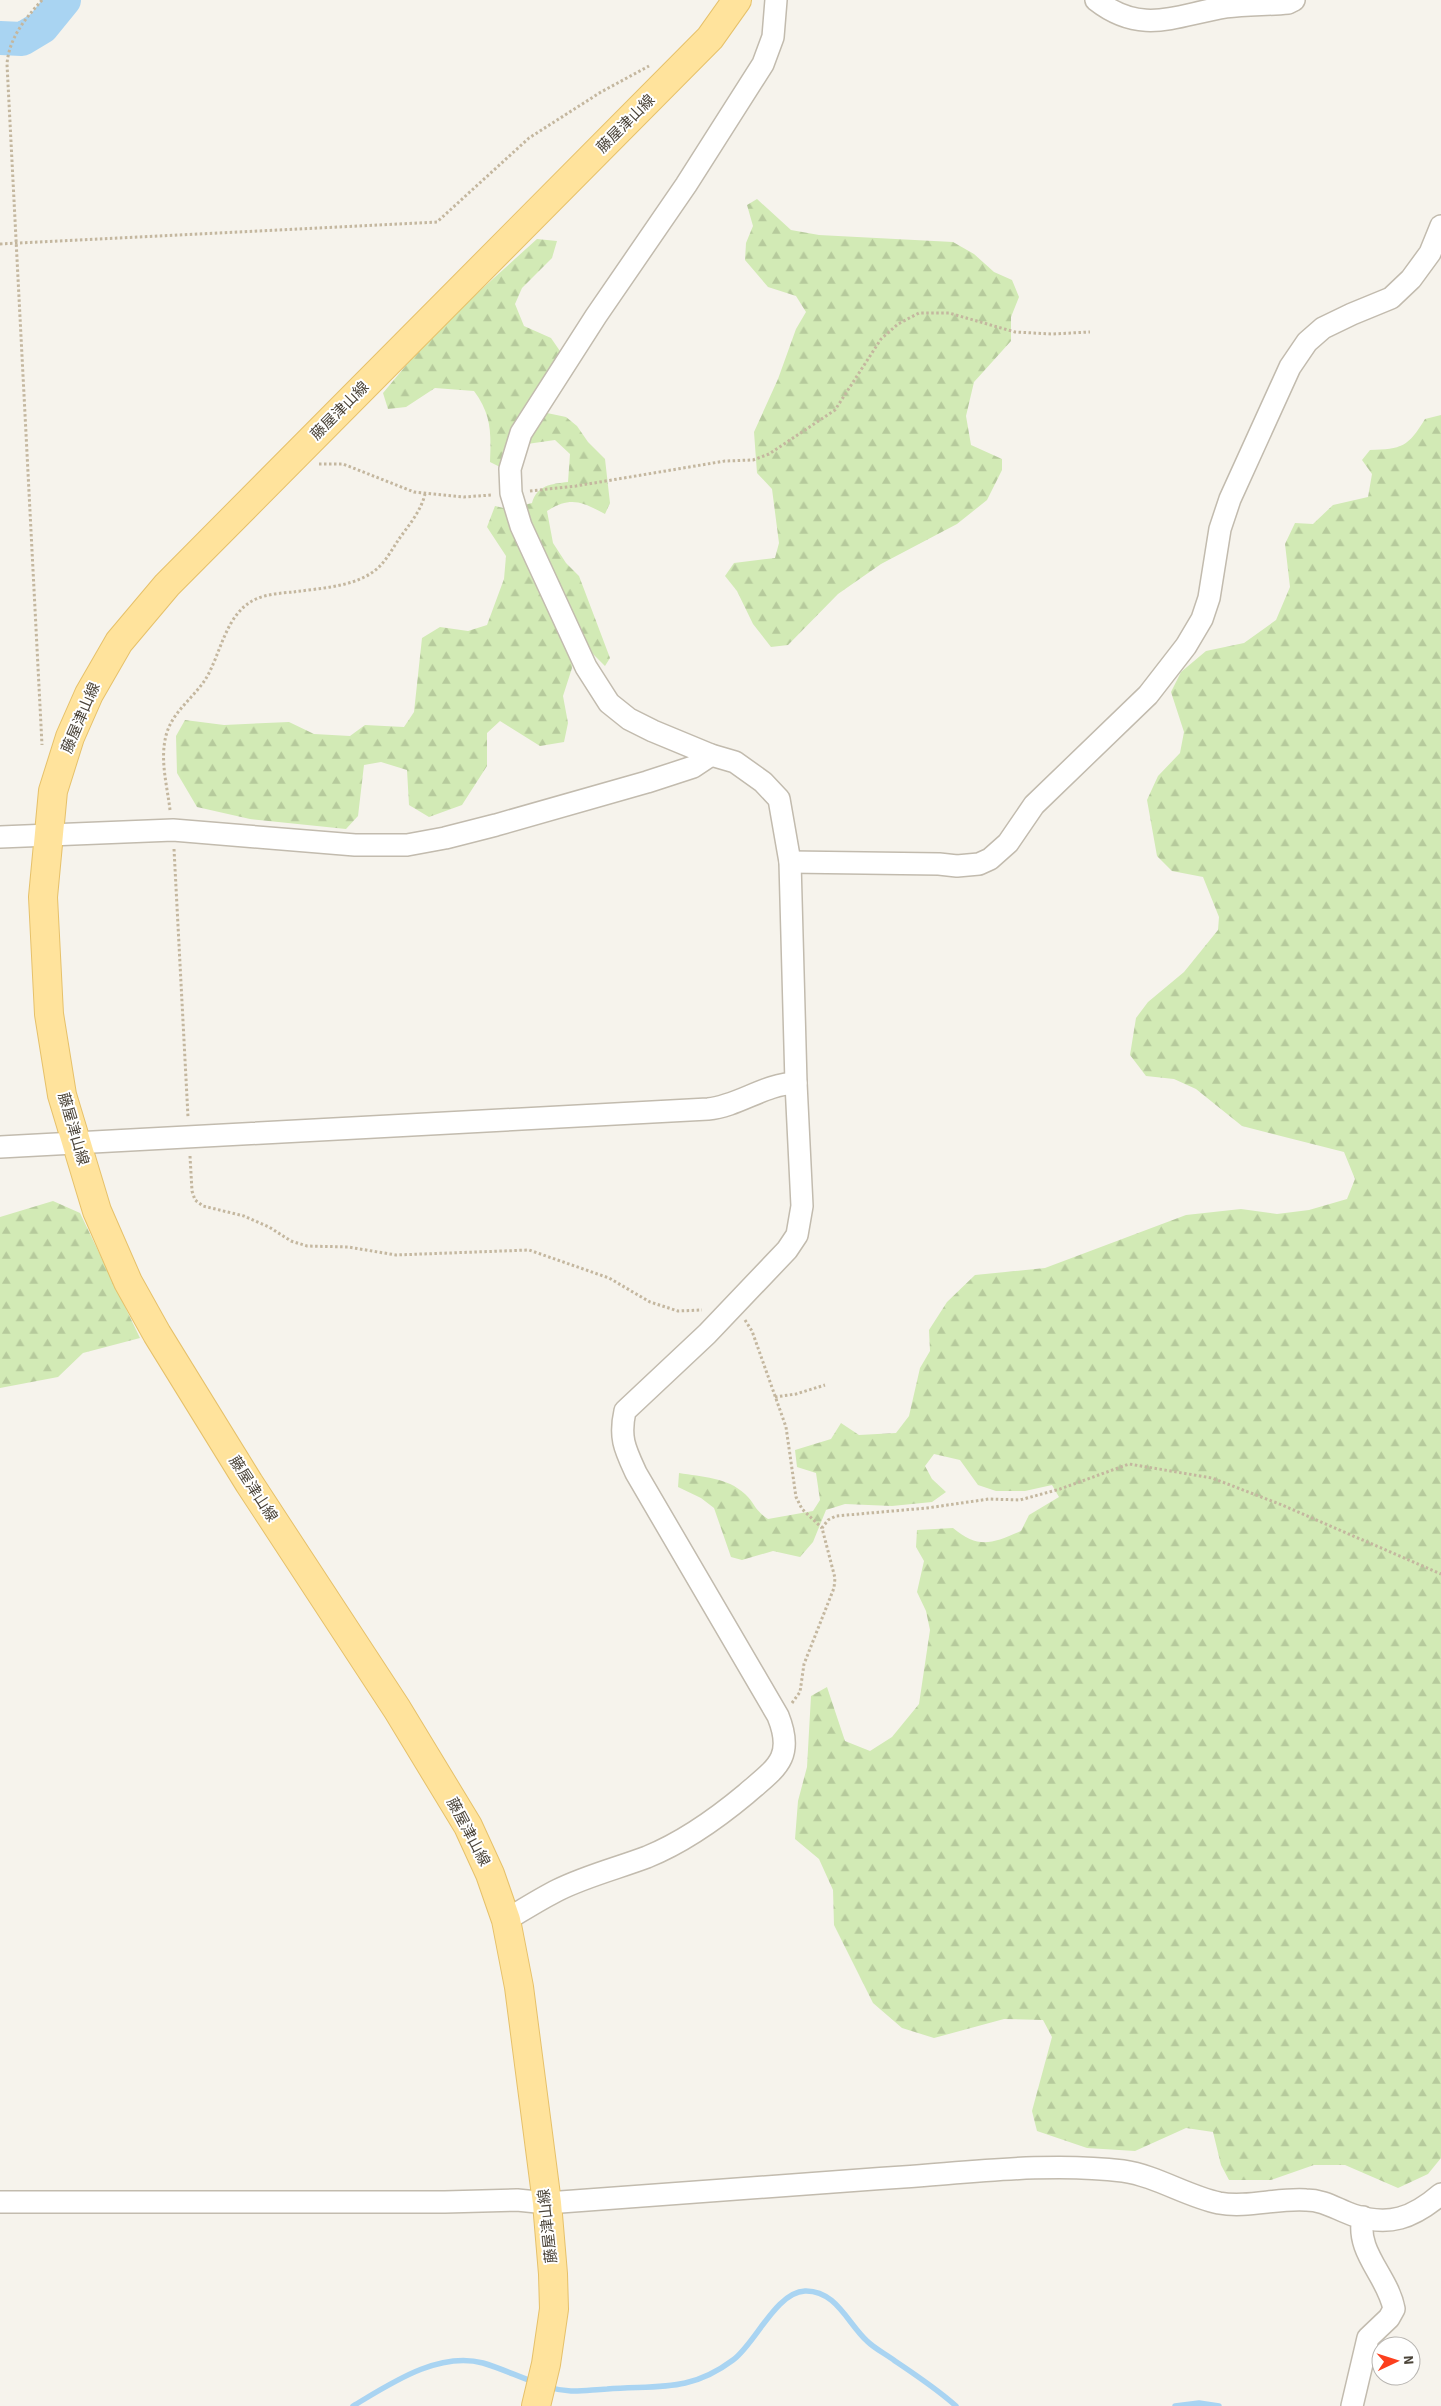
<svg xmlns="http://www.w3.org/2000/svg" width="1441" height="2406" font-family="'Source Sans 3','Noto Sans JP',sans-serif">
  <defs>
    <pattern id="forest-firs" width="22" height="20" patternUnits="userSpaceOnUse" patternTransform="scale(1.25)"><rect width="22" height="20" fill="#d2eab5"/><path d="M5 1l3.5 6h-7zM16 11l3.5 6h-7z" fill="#b6ca9c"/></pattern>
  </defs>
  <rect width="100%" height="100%" fill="#f6f3ec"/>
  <g fill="url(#forest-firs)">
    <path d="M757 199 791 230 819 235 953 242 974 254 994 272 1012 280 1019 297 1011 317V341L974 382 966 416 971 445 1002 459V470L987 500 957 524 881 564 838 594 788 645 771 647 753 624 737 591 725 576 734 563 775 558 779 543 772 489 757 473 754 432 778 379 796 329 806 312 796 296 768 287 745 260 746 243 753 226 747 205Z"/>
    <path d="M537 239 557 241 552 258 522 288 515 304 524 326 551 338 562 354 538 395 547 413 566 417 577 426 588 442 605 459 610 503 605 514C582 502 571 496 547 511L553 543 566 563 579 576 610 658 605 666 590 651 571 653 572 668 563 696 568 723 564 742 540 746 500 721 487 733V766L462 805 429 817 409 805 407 770 381 762 364 765 358 816 346 829 250 819 197 807 177 773 176 736 185 720 224 725 289 722 314 734 350 736 365 725 404 727 414 712 422 638 440 627 468 631 487 625 504 579 506 556 487 527 495 506 508 509 532 503C537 485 551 484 568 482L570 454 555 440 513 446 502 468 490 462C491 434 492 415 474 391L435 388 406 407 388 409 383 393 433 333Z"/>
    <path d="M1441 415V2158L1428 2174 1398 2188 1345 2165H1314L1271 2180H1229L1221 2165 1213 2132 1186 2128 1135 2151 1087 2148 1037 2131 1032 2111 1052 2037 1043 2020 1004 2019 934 2038 902 2028 873 2003 834 1925 833 1890 819 1859 795 1839 798 1801 807 1767 811 1696 827 1687 845 1741 870 1751 892 1737 919 1704 930 1630 926 1611 917 1592 924 1561 916 1547 917 1530 953 1528C979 1550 993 1543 1021 1531L1029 1515 1059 1497 1052 1485 1025 1491H996L978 1485 960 1460 934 1454 925 1466 932 1479 946 1492 932 1502 892 1506 845 1504 826 1510 813 1542 800 1557 773 1551 742 1560 731 1557 714 1508 701 1498 678 1487 679 1473C702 1477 727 1477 745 1494 755 1503 754 1510 768 1519L813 1511 820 1500 816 1473 797 1467 795 1450 831 1439 841 1423 859 1435 896 1433 909 1416 920 1368 930 1351 929 1330 947 1302 975 1275 1045 1268 1186 1215 1241 1209 1277 1214 1309 1210 1347 1199 1355 1179 1344 1152 1242 1126 1196 1089 1174 1079 1146 1076 1130 1055 1136 1018 1148 1002 1184 972 1218 930 1219 917 1203 877 1172 871 1157 856 1147 800 1158 776 1180 753 1184 732 1171 692 1181 672 1206 651 1244 643 1276 620 1290 587 1285 544 1295 523 1313 524 1333 505 1368 497 1372 474 1362 460 1370 450C1402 449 1408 447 1425 419Z"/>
    <path d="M53 1201 80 1213 140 1338 83 1353 58 1377 0 1388V1217Z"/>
  </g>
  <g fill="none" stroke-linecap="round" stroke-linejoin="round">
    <g stroke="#a9d4f2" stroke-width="5.5">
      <path d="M548 2387C570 2394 585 2390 607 2389 657 2385 689 2393 733 2360 755 2344 776 2292 805 2291 836 2290 848 2324 867 2341 875 2349 886 2354 895 2361 916 2375 937 2389 956 2406"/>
      <path d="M353 2406C390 2384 438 2351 483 2363 500 2368 517 2376 534 2382"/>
      <path d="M1175 2406 1199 2403 1219 2406"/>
    </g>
    <path stroke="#a9d4f2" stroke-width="34" d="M0 38 22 39 42 27 64 0"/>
    <defs>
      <g id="minor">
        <path d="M1096 0C1142 36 1176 15 1226 7 1246 4 1267 5 1288 3L1294 0"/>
        <path d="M0 837 173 830 355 845H407L445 838 496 825 647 782 693 767 711 755"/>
        <path d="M790 862 939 864 957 866 979 864 990 859 1008 843 1034 805 1148 695 1186 646 1202 619 1209 598 1220 529 1230 499 1290 367 1307 342 1323 328 1352 314 1391 298 1411 279 1430 253 1441 226"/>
        <path d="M0 1147 708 1109C739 1106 764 1084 796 1083"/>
        <path d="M506 1920C523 1910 540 1899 558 1890 586 1876 618 1868 647 1857 684 1842 716 1819 746 1794 776 1768 795 1758 778 1716L636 1473C625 1449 619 1438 625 1411L707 1334 787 1250 797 1235 802 1206 796 1083 790 862 779 799 763 782 735 762 711 755 653 731 629 719 609 703 586 667 521 526 511 493 510 469 521 433 596 316 686 185 763 64 773 37 776 0"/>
        <path d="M0 2202H445L517 2200 547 2203C665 2194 784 2185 903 2177 974 2172 1052 2162 1123 2171 1157 2176 1186 2196 1219 2203 1247 2208 1277 2198 1306 2200 1324 2200 1336 2209 1353 2215 1389 2227 1413 2218 1441 2194"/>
        <path d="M1352 2406 1368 2338 1389 2318 1394 2309C1388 2276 1355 2252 1363 2217"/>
      </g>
      <path id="major" d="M536 2406 546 2364 554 2309 553 2274 547 2203 519 1987 506 1920 490 1874 468 1826 397 1709 249 1483 157 1334 128 1282 97 1211 62 1095 49 1014 43 897 53 791 70 737 89 694 119 642 167 585 710 38 737 0"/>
    </defs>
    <use href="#minor" stroke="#c2bbae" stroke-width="24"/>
    <use href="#major" stroke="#e6c16a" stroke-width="30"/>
    <g stroke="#c4b79f" stroke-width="3" stroke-dasharray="2.5 2.5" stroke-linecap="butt">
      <path d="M42 0C25 19 9 38 7 64L42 745"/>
      <path d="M0 244 437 222 529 138 601 92 649 66"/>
      <path d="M319 464H343L414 492 464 497 491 495"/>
      <path d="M530 491 576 486 725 461 753 460 769 454 835 410 881 339 898 324 919 313H949L1015 332 1052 334 1090 332"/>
      <path d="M170 810C167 784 159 758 167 732 174 711 193 698 205 680 221 655 225 613 256 599 267 594 282 593 293 592 321 588 358 587 379 567 387 559 393 548 399 539 409 525 421 511 425 494"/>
      <path d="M174 849 188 1117"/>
      <path d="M190 1156 192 1191 195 1200 203 1206 244 1216 269 1227 291 1241 307 1246 348 1247 396 1255 529 1250 609 1278 650 1302 678 1311 702 1310"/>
      <path d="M745 1320 752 1331 786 1427 796 1497 802 1509 822 1528"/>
      <path d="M775 1397 796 1394 825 1385"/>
      <path d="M792 1703 800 1692 804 1664 834 1588 835 1578 822 1528 828 1520 836 1516 927 1508 989 1499 1020 1500 1060 1489 1129 1464 1212 1478 1282 1505 1441 1574"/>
    </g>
    <use href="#minor" stroke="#fff" stroke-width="21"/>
    <use href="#major" stroke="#ffe39c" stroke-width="28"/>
  </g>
  <g text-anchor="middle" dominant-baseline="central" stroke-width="4" stroke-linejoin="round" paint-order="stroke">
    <g font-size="15" fill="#4b4439" stroke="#fff">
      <text transform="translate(626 124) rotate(-45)">藤屋津山線</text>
      <text transform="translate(340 411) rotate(-45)">藤屋津山線</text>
      <text transform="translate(81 718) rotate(-67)">藤屋津山線</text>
      <text transform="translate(73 1129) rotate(74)">藤屋津山線</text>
      <text transform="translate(253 1489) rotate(57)">藤屋津山線</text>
      <text transform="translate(468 1832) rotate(62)">藤屋津山線</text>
      <text transform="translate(548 2226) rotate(-96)">藤屋津山線</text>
    </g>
  </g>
  <g transform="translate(1396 2361) rotate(86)"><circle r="24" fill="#ffffff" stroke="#b7b4b0"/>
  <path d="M0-4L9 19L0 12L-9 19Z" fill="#fc3f1d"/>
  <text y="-8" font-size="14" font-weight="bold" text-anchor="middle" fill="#4b4439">N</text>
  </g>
</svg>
